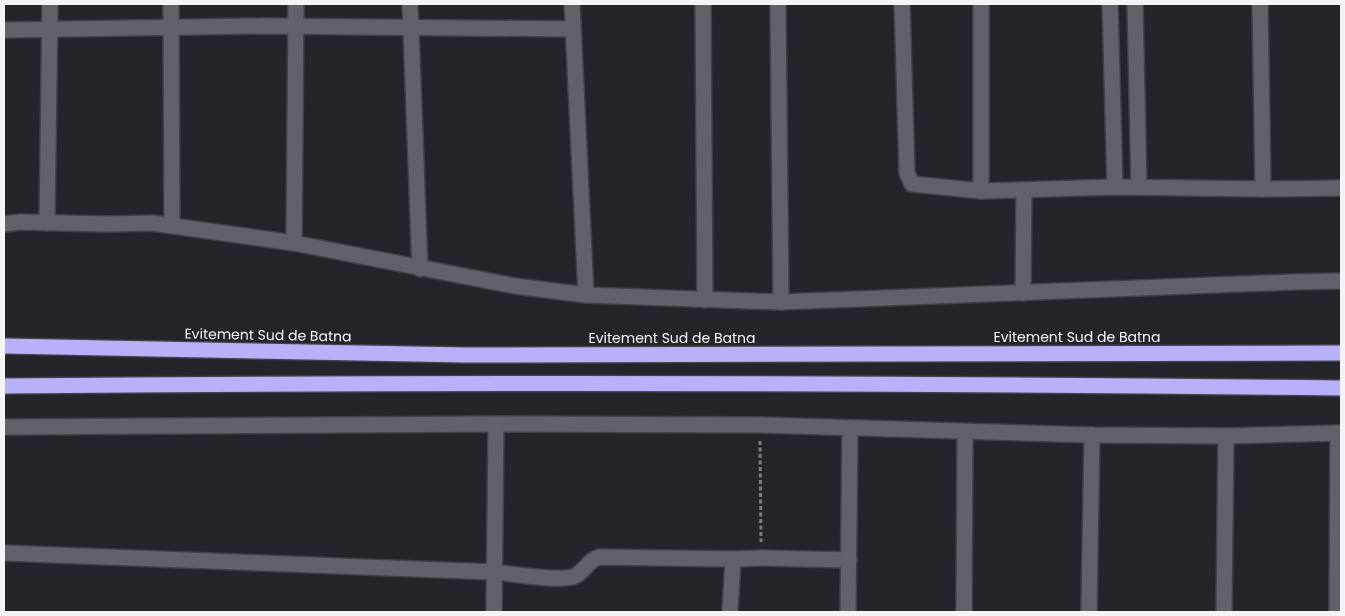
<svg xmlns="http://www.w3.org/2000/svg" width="1345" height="616" font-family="Poppins,sans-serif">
  <rect width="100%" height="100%" fill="#24242b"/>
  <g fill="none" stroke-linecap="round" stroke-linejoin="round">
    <defs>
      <g id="street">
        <path d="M171 4 172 226"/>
        <path d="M410 4 420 269"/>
        <path d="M572 4 586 295"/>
        <path d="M703 4 705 300"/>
        <path d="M778 4 781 302"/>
        <path d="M902 4 907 173 912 184 981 191 1115 187 1263 189 1341 188"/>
        <path d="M1110 4 1115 187"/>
        <path d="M1135 4 1139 187"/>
        <path d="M1260 4 1263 189"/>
        <path d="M4 30 264 26 573 29"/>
        <path d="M981 191V4"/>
        <path d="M47 223 50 4"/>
        <path d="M4 224 20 222 107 224 152 223 294 243 515 286 586 295 781 302 1293 282 1341 281"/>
        <path d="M294 243 296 4"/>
        <path d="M1023 293 1024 190"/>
        <path d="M4 427 496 424 760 425 1092 435 1226 436 1341 433"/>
        <path d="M4 553 494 572C512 574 562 582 575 576 585 571 588 560 599 557L733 559 761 558 849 560"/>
        <path d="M494 612 496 424"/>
        <path d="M730 612 733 559"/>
        <path d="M848 612 850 428"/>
        <path d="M964 612 965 432"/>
        <path d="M1089 612 1092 435"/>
        <path d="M1224 612 1226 436"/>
        <path d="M1337 612 1338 433"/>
      </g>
      <g id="highway">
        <path d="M4 346 465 355 1341 353"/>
        <path d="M4 386C450 382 895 383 1341 388"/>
      </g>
    </defs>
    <use href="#street" stroke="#404046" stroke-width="18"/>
    <use href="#highway" stroke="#404046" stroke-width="18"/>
    <path stroke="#7c7c82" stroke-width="3" stroke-dasharray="4 2.5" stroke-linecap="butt" d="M760 441 761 542"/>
    <use href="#street" stroke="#61616a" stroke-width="15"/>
    <use href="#highway" stroke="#b6b1f8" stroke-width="15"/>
  </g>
  <g text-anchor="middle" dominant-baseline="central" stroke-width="4.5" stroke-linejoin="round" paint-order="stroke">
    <g font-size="14" fill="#f3f3f8" stroke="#24242b">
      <text transform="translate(268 335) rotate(1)">Evitement Sud de Batna</text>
      <text x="1077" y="337">Evitement Sud de Batna</text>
      <text x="672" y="338">Evitement Sud de Batna</text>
    </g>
  </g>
  <rect width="1345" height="616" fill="none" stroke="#f3f3f8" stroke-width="10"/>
</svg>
